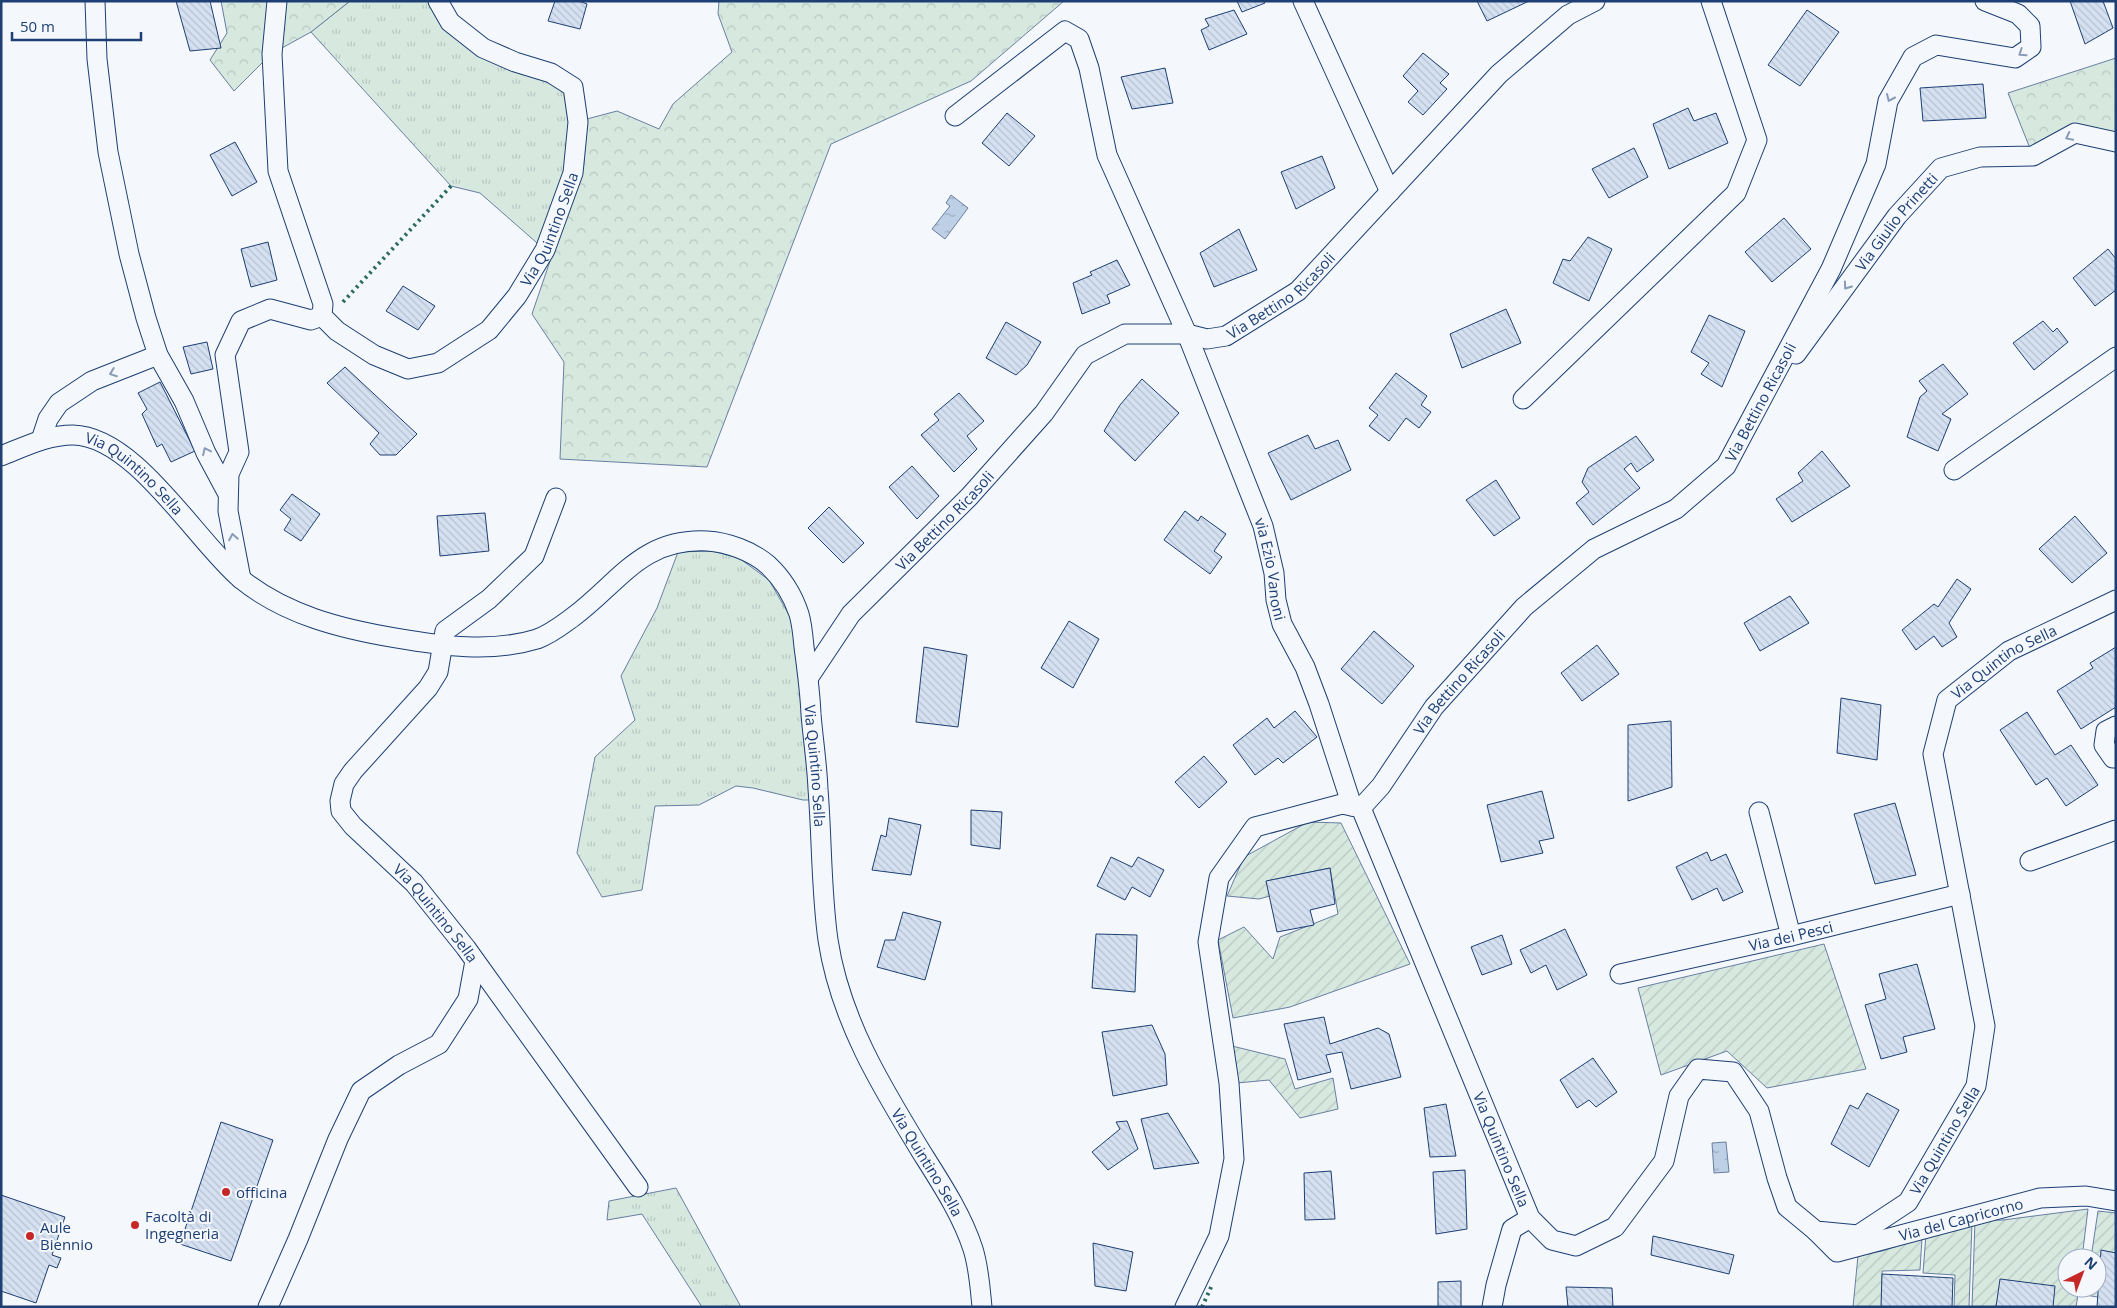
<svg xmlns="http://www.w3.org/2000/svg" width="2117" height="1308" font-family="'Open Sans',sans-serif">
  <defs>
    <pattern id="grass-tufts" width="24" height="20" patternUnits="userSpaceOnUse" patternTransform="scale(1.25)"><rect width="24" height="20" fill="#d7e8df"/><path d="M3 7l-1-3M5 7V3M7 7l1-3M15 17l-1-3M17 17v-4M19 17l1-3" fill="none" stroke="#b8c8c3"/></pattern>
    <pattern id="forest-crowns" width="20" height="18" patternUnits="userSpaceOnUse" patternTransform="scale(1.25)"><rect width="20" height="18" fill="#d7e8df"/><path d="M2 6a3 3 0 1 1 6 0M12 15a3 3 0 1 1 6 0" fill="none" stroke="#b8c8c3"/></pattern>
    <pattern id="garden-furrows" width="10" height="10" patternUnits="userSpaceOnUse" patternTransform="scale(1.25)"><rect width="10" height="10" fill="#d7e8df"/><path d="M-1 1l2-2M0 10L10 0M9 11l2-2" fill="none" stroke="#b8c8c3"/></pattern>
    <pattern id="water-ripples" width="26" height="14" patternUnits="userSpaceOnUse" patternTransform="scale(1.25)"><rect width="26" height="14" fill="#bed0e5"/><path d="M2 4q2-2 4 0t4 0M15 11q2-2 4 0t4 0" fill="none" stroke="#9aaabe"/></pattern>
    <pattern id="building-back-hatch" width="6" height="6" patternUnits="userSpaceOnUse" patternTransform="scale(1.25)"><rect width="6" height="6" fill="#d5e0f0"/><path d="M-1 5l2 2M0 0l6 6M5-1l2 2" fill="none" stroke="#b6c1d1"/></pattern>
  </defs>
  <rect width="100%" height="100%" fill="#f4f7fb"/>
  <g fill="url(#grass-tufts)" stroke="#687fa3">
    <path d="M350 1H438L450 22 573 87 578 122 545 250 480 193 451 186 311 32Z"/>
    <path d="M712 551 739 558 769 580 792 620 807 749 810 800H803L753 788 736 786 699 805 655 806 642 890 602 897 577 853 595 757 635 720 621 676 657 608 678 552Z"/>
    <path d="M676 1188 741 1307H702L642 1214 607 1220 609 1201Z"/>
  </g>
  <g fill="url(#forest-crowns)" stroke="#687fa3">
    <path d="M221 1H350L311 32 271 54 234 91 210 60 227 33Z"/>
    <path d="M719 1H1064L971 81 831 144 707 467 560 459 564 362 532 314 584 161 587 119 617 111 659 129 673 104 732 52 718 14Z"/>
    <path d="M2116 58V141L2075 133 2033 156 2008 93Z"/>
  </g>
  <g fill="url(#garden-furrows)" stroke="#687fa3">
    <path d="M1308 822 1341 823 1410 964 1290 1007 1233 1018 1218 940 1244 927 1273 959 1280 937 1338 914 1330 868 1267 881 1270 896 1259 899 1227 896 1244 857Z"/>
    <path d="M1824 944 1866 1069 1767 1088 1727 1051 1661 1075 1638 988Z"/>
    <path d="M1232 1046 1285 1059 1295 1089 1333 1078 1338 1109 1300 1118 1269 1080 1237 1083Z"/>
    <path d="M2088 1209 2082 1258H2067V1288H2079L2076 1307H1972L1975 1221 2003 1220Z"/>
    <path d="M2098 1211 2116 1213V1300L2085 1295 2086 1288H2097V1258H2091Z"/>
    <path d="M1972 1222 1969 1307H1954L1955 1275 1923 1273 1926 1234Z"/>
    <path d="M1922 1238 1920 1270 1882 1271V1307H1853L1858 1256 1882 1251Z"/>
  </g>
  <g fill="url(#water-ripples)" stroke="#687fa3">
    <path d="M951 195 968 208 945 239 932 229 950 206 946 203Z"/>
    <path d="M1726 1142 1729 1172 1714 1173 1712 1143Z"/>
  </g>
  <g fill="url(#building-back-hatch)" stroke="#1d3f73">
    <path d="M176 1H210L221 48 190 51Z"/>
    <path d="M555 1H579L587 4 580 29 548 21Z"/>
    <path d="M1237 1H1264L1265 3 1242 12Z"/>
    <path d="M1477 1H1529L1487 21Z"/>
    <path d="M2070 1H2103L2113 28 2085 44Z"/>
    <path d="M1234 10 1247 34 1209 50 1201 30 1209 26 1205 19Z"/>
    <path d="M1807 10 1839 32 1800 86 1768 65Z"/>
    <path d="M1423 53 1449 74 1440 83 1447 89 1423 115 1408 102 1418 91 1403 76Z"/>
    <path d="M1165 68 1173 103 1132 109 1121 77Z"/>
    <path d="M1983 84 1986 118 1923 121 1920 88Z"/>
    <path d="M1688 108 1694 121 1716 113 1728 143 1669 169 1653 124Z"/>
    <path d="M1007 113 1035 136 1009 166 982 143Z"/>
    <path d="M235 142 257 182 232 196 210 155Z"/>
    <path d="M1634 148 1648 177 1609 198 1592 169Z"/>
    <path d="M1322 156 1335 188 1296 209 1281 172Z"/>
    <path d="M1784 218 1811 249 1772 282 1745 252Z"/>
    <path d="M1239 229 1257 270 1214 287 1200 253Z"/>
    <path d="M1588 237 1612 249 1589 301 1553 283 1563 259 1570 261Z"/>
    <path d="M268 242 277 280 251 287 241 249Z"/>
    <path d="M2108 249 2116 259V290L2095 306 2073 278Z"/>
    <path d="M1117 260 1130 285 1107 295 1110 303 1082 314 1073 283 1092 275 1090 272Z"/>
    <path d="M403 286 435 306 418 330 386 311Z"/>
    <path d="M1506 309 1521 343 1462 368 1450 334Z"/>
    <path d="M1709 315 1745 331 1722 387 1701 374 1709 363 1691 352Z"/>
    <path d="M2043 321 2053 332 2057 328 2068 342 2034 370 2013 343Z"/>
    <path d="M1006 322 1041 342 1027 365 1016 375 986 358Z"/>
    <path d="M207 342 213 369 191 374 183 347Z"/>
    <path d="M1943 364 1968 394 1942 414 1951 419 1938 451 1907 437 1920 397 1927 391 1919 381Z"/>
    <path d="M345 367 417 434 396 455H380L370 444 379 433 327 383Z"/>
    <path d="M1396 373 1427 396 1421 405 1431 412 1419 428 1406 418 1389 441 1369 426 1378 415 1369 408Z"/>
    <path d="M1142 379 1179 413 1135 461 1104 431 1120 405Z"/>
    <path d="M160 382 195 451 171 462 162 444 157 447 142 414 147 409 138 393Z"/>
    <path d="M959 393 984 421 967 436 977 449 954 472 921 435 939 420 934 414Z"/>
    <path d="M1308 435 1315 449 1338 440 1351 470 1291 500 1268 453Z"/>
    <path d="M1636 436 1654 460 1637 472 1631 463 1624 469 1640 488 1593 525 1576 503 1589 492 1582 482 1588 468Z"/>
    <path d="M1822 451 1850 486 1792 522 1776 499 1803 481 1798 473Z"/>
    <path d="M912 466 939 496 917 519 889 487Z"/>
    <path d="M1496 480 1520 518 1494 536 1466 500Z"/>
    <path d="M292 494 320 514 301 541 284 530 291 519 280 510Z"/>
    <path d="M829 507 864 543 843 563 808 528Z"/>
    <path d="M1185 511 1198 521 1201 516 1226 534 1214 551 1222 557 1210 574 1164 540Z"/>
    <path d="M485 513 489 551 440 556 437 516Z"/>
    <path d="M2075 516 2107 553 2072 583 2039 549Z"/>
    <path d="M1957 579 1971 589 1949 623 1957 637 1942 647 1934 636 1916 650 1902 630 1934 604 1938 607Z"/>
    <path d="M1790 596 1809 623 1760 651 1744 623Z"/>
    <path d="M1069 621 1099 639 1073 688 1041 668Z"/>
    <path d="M1374 631 1414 666 1382 704 1341 669Z"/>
    <path d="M1597 645 1619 674 1582 701 1561 673Z"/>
    <path d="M924 647 967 655 958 727 916 722Z"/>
    <path d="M2116 647V707L2081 729 2057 691 2093 668 2090 663Z"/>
    <path d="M1841 698 1881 705 1877 760 1837 753Z"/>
    <path d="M1295 711 1317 737 1283 763 1278 758 1255 775 1233 745 1267 718 1274 728Z"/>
    <path d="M2027 712 2055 755 2071 745 2098 785 2066 806 2047 778 2036 785 2000 730Z"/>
    <path d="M1671 721 1672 787 1628 801V725Z"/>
    <path d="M1204 756 1227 782 1199 808 1175 782Z"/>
    <path d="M1542 791 1554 838 1539 841 1543 853 1501 862 1487 805Z"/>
    <path d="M1895 803 1916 875 1875 884 1854 814Z"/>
    <path d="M971 810 1002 812 1000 849 971 845Z"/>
    <path d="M889 818 921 825 911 875 872 870 881 835 886 837Z"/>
    <path d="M1707 852 1711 861 1726 854 1743 892 1723 901 1717 888 1692 900 1676 867Z"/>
    <path d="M1111 857 1132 867 1138 857 1164 870 1150 897 1132 887 1125 900 1097 886Z"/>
    <path d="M1330 868 1335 904 1310 910 1314 925 1277 932 1266 881Z"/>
    <path d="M903 912 941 922 925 980 877 967 885 940H895Z"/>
    <path d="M1565 929 1587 975 1557 990 1546 965 1531 973 1520 950Z"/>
    <path d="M1096 934 1137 935 1135 992 1092 988Z"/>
    <path d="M1502 935 1512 964 1482 975 1471 947Z"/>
    <path d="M1917 964 1935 1029 1903 1037 1907 1052 1881 1059 1865 1005 1886 999 1879 974Z"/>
    <path d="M1324 1017 1330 1044 1378 1028 1389 1034 1401 1077 1351 1089 1342 1052 1326 1055 1331 1072 1298 1080 1284 1024Z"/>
    <path d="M1152 1025 1165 1054 1167 1085 1113 1096 1102 1032Z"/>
    <path d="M1593 1058 1617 1092 1596 1107 1589 1100 1577 1108 1560 1080Z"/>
    <path d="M1867 1093 1899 1110 1869 1167 1831 1144 1850 1105 1858 1109Z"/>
    <path d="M1446 1104 1456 1156 1430 1157 1424 1108Z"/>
    <path d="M1168 1113 1199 1163 1154 1169 1141 1119Z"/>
    <path d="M1127 1121 1138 1149 1108 1170 1092 1152 1120 1129 1116 1122Z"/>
    <path d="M221 1122 273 1140 231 1261 180 1244Z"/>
    <path d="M1465 1170 1467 1229 1436 1234 1433 1172Z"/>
    <path d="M1331 1171 1335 1219 1305 1220 1304 1173Z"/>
    <path d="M1 1195 65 1217 52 1255 61 1258 57 1268 49 1265 36 1303 1 1291Z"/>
    <path d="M1653 1236 1734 1255 1729 1274 1651 1255Z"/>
    <path d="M1093 1243 1133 1252 1126 1291 1095 1286Z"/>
    <path d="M2101 1250 2116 1253V1307H2097Z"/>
    <path d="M1882 1274 1953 1278 1952 1307H1881Z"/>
    <path d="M2000 1279 2055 1286 2053 1307H1996Z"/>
    <path d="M1461 1281V1307H1438V1282Z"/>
    <path d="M1566 1287 1612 1288 1613 1307H1568Z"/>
  </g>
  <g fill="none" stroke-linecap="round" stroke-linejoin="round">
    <defs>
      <g id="minor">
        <path d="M95 1 97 59 108 152 129 254 146 318 158 355 184 401 206 453 228 494"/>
        <path id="s1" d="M277 1 272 54 278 171 323 304 322 316 337 331 374 355 408 369 438 363 489 330 517 296 545 250 573 173 578 122 573 87 551 73 515 62 483 48 450 22 438 1"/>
        <path d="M1303 1 1390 192"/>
        <path id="s2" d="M955 116 1065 31 1079 39 1089 68 1107 155 1187 334 1263 526 1274 573 1276 600 1282 624 1305 667 1319 704 1352 806"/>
        <path id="s3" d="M1796 354 1897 216 1941 168 1980 157 2033 156 2075 133 2116 142"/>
        <path d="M1523 399 1736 193 1757 140 1711 1"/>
        <path d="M41 440 48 419 59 403 92 381 158 355"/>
        <path id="s4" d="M1 456C24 447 47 435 73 435 135 436 196 541 241 579 285 615 342 629 396 638 442 646 492 653 537 639 551 634 562 625 573 617 619 583 641 538 707 541 727 542 752 551 768 565 782 578 793 596 799 614 802 624 803 636 804 647 807 669 810 691 811 714 813 739 817 764 818 789 822 839 821 890 828 940 840 1019 881 1086 922 1153 941 1183 962 1215 973 1249 979 1268 980 1287 982 1307"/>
        <path d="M1954 470 2116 357"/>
        <path id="s5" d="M556 498 534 556 489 599 445 631 438 672 428 688 353 771 344 784 340 801 341 811 353 826 414 883 466 948 638 1187"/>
        <path d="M241 579 228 511 229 474 239 452 225 355 241 321 270 309 311 320 322 316"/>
        <path id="s6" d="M809 677 851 614 969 497 1044 413 1085 355 1125 334H1187L1207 339 1226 336 1298 291 1499 74 1568 15 1595 1"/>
        <path d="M2116 726 2106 731 2104 745 2113 758H2116"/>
        <path id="s7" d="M1361 808 1381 786 1434 707 1524 607 1594 549 1676 509 1726 466 1831 269 1876 164 1888 101 1913 57 1936 45 2015 58 2031 47 2030 26 2018 14 1985 1"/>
        <path d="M1759 812 1791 936"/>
        <path d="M2030 861 2116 830"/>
        <path id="s8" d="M1620 974 1791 936 1960 894"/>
        <path id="s9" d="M1816 1231 1837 1252 2040 1198 2086 1196 2116 1201"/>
        <path d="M268 1307 298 1239 338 1139 361 1091 399 1065 439 1044 468 999 475 961"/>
        <path id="s10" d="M1185 1307 1219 1236 1234 1159 1229 1083 1208 942 1219 878 1255 827 1342 804 1361 808 1530 1218 1552 1240 1576 1246 1615 1227 1664 1161 1679 1096 1698 1069 1733 1072 1759 1111 1777 1178 1787 1207 1816 1231 1858 1235 1908 1202 1976 1086 1985 1026 1933 754 1947 700 2009 651 2116 600"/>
        <path d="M1492 1307 1496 1285 1512 1229 1530 1218"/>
      </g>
    </defs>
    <use href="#minor" stroke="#1d3f73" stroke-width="21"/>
    <use href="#minor" stroke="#f4f7fb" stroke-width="19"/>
    <g stroke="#2c6c60" stroke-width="4" stroke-dasharray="2.5 4" stroke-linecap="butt">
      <path d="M343 302 451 186"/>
      <path d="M1202 1307 1212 1285"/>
    </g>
  </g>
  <defs><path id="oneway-chevron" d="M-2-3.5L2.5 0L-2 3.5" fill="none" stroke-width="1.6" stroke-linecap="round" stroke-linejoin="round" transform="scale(1.25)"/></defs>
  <g stroke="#889bb7">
    <use href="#oneway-chevron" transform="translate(2022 53) rotate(146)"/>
    <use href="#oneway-chevron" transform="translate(1890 98) rotate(114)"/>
    <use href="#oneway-chevron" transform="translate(2069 137) rotate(154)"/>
    <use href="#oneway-chevron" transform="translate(1847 286) rotate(126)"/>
    <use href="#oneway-chevron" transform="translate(113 373) rotate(159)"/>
    <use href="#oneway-chevron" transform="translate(206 451) rotate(-115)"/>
    <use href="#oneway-chevron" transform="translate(233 537) rotate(-100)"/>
  </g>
  <g fill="#c62828" stroke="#f4f7fb" stroke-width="2">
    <circle cx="226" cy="1192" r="5"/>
    <circle cx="135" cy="1225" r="5"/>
    <circle cx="30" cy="1236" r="5"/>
  </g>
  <g text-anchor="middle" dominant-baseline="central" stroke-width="4" stroke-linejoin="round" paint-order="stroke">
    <g font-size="15" fill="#1d3f73" stroke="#f4f7fb">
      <text stroke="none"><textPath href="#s3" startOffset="166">Via Giulio Prinetti</textPath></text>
      <text stroke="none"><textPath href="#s1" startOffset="635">Via Quintino Sella</textPath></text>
      <text stroke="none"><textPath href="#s6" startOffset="641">Via Bettino Ricasoli</textPath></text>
      <text stroke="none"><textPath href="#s7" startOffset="580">Via Bettino Ricasoli</textPath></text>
      <text stroke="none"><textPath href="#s4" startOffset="150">Via Quintino Sella</textPath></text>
      <text stroke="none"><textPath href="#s6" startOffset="208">Via Bettino Ricasoli</textPath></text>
      <text stroke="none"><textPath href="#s2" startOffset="721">via Ezio Vanoni</textPath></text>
      <text stroke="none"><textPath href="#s10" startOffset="2256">Via Quintino Sella</textPath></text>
      <text stroke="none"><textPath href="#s7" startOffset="160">Via Bettino Ricasoli</textPath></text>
      <text stroke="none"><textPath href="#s4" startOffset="1091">Via Quintino Sella</textPath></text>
      <text stroke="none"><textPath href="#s5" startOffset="534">Via Quintino Sella</textPath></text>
      <text stroke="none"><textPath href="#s8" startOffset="175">Via dei Pesci</textPath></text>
      <text stroke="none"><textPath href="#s10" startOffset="1731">Via Quintino Sella</textPath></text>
      <text stroke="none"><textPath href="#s10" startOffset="982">Via Quintino Sella</textPath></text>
      <text stroke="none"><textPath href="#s4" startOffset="1511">Via Quintino Sella</textPath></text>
      <text stroke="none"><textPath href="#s9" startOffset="158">Via del Capricorno</textPath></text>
    </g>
    <g font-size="15" fill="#1d3f73" stroke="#f4f7fb" text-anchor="start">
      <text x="236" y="1192">officina</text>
      <text x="145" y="1216">Facoltà di<tspan x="145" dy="17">Ingegneria</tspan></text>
      <text x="40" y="1227">Aule<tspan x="40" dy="17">Biennio</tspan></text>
    </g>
  </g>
  <rect width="2117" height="1308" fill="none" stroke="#1d3f73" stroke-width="5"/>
  <g transform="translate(2082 1273) rotate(42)"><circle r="24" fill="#f4f7fb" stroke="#9eadc5"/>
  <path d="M0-4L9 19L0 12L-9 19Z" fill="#c62828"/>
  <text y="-8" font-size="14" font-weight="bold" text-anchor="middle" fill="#1d3f73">N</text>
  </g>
  <path d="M12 32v8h129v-8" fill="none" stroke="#1d3f73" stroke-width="2.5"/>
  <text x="20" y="32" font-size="15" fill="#1d3f73" stroke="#f4f7fb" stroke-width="4" paint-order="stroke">50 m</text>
</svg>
